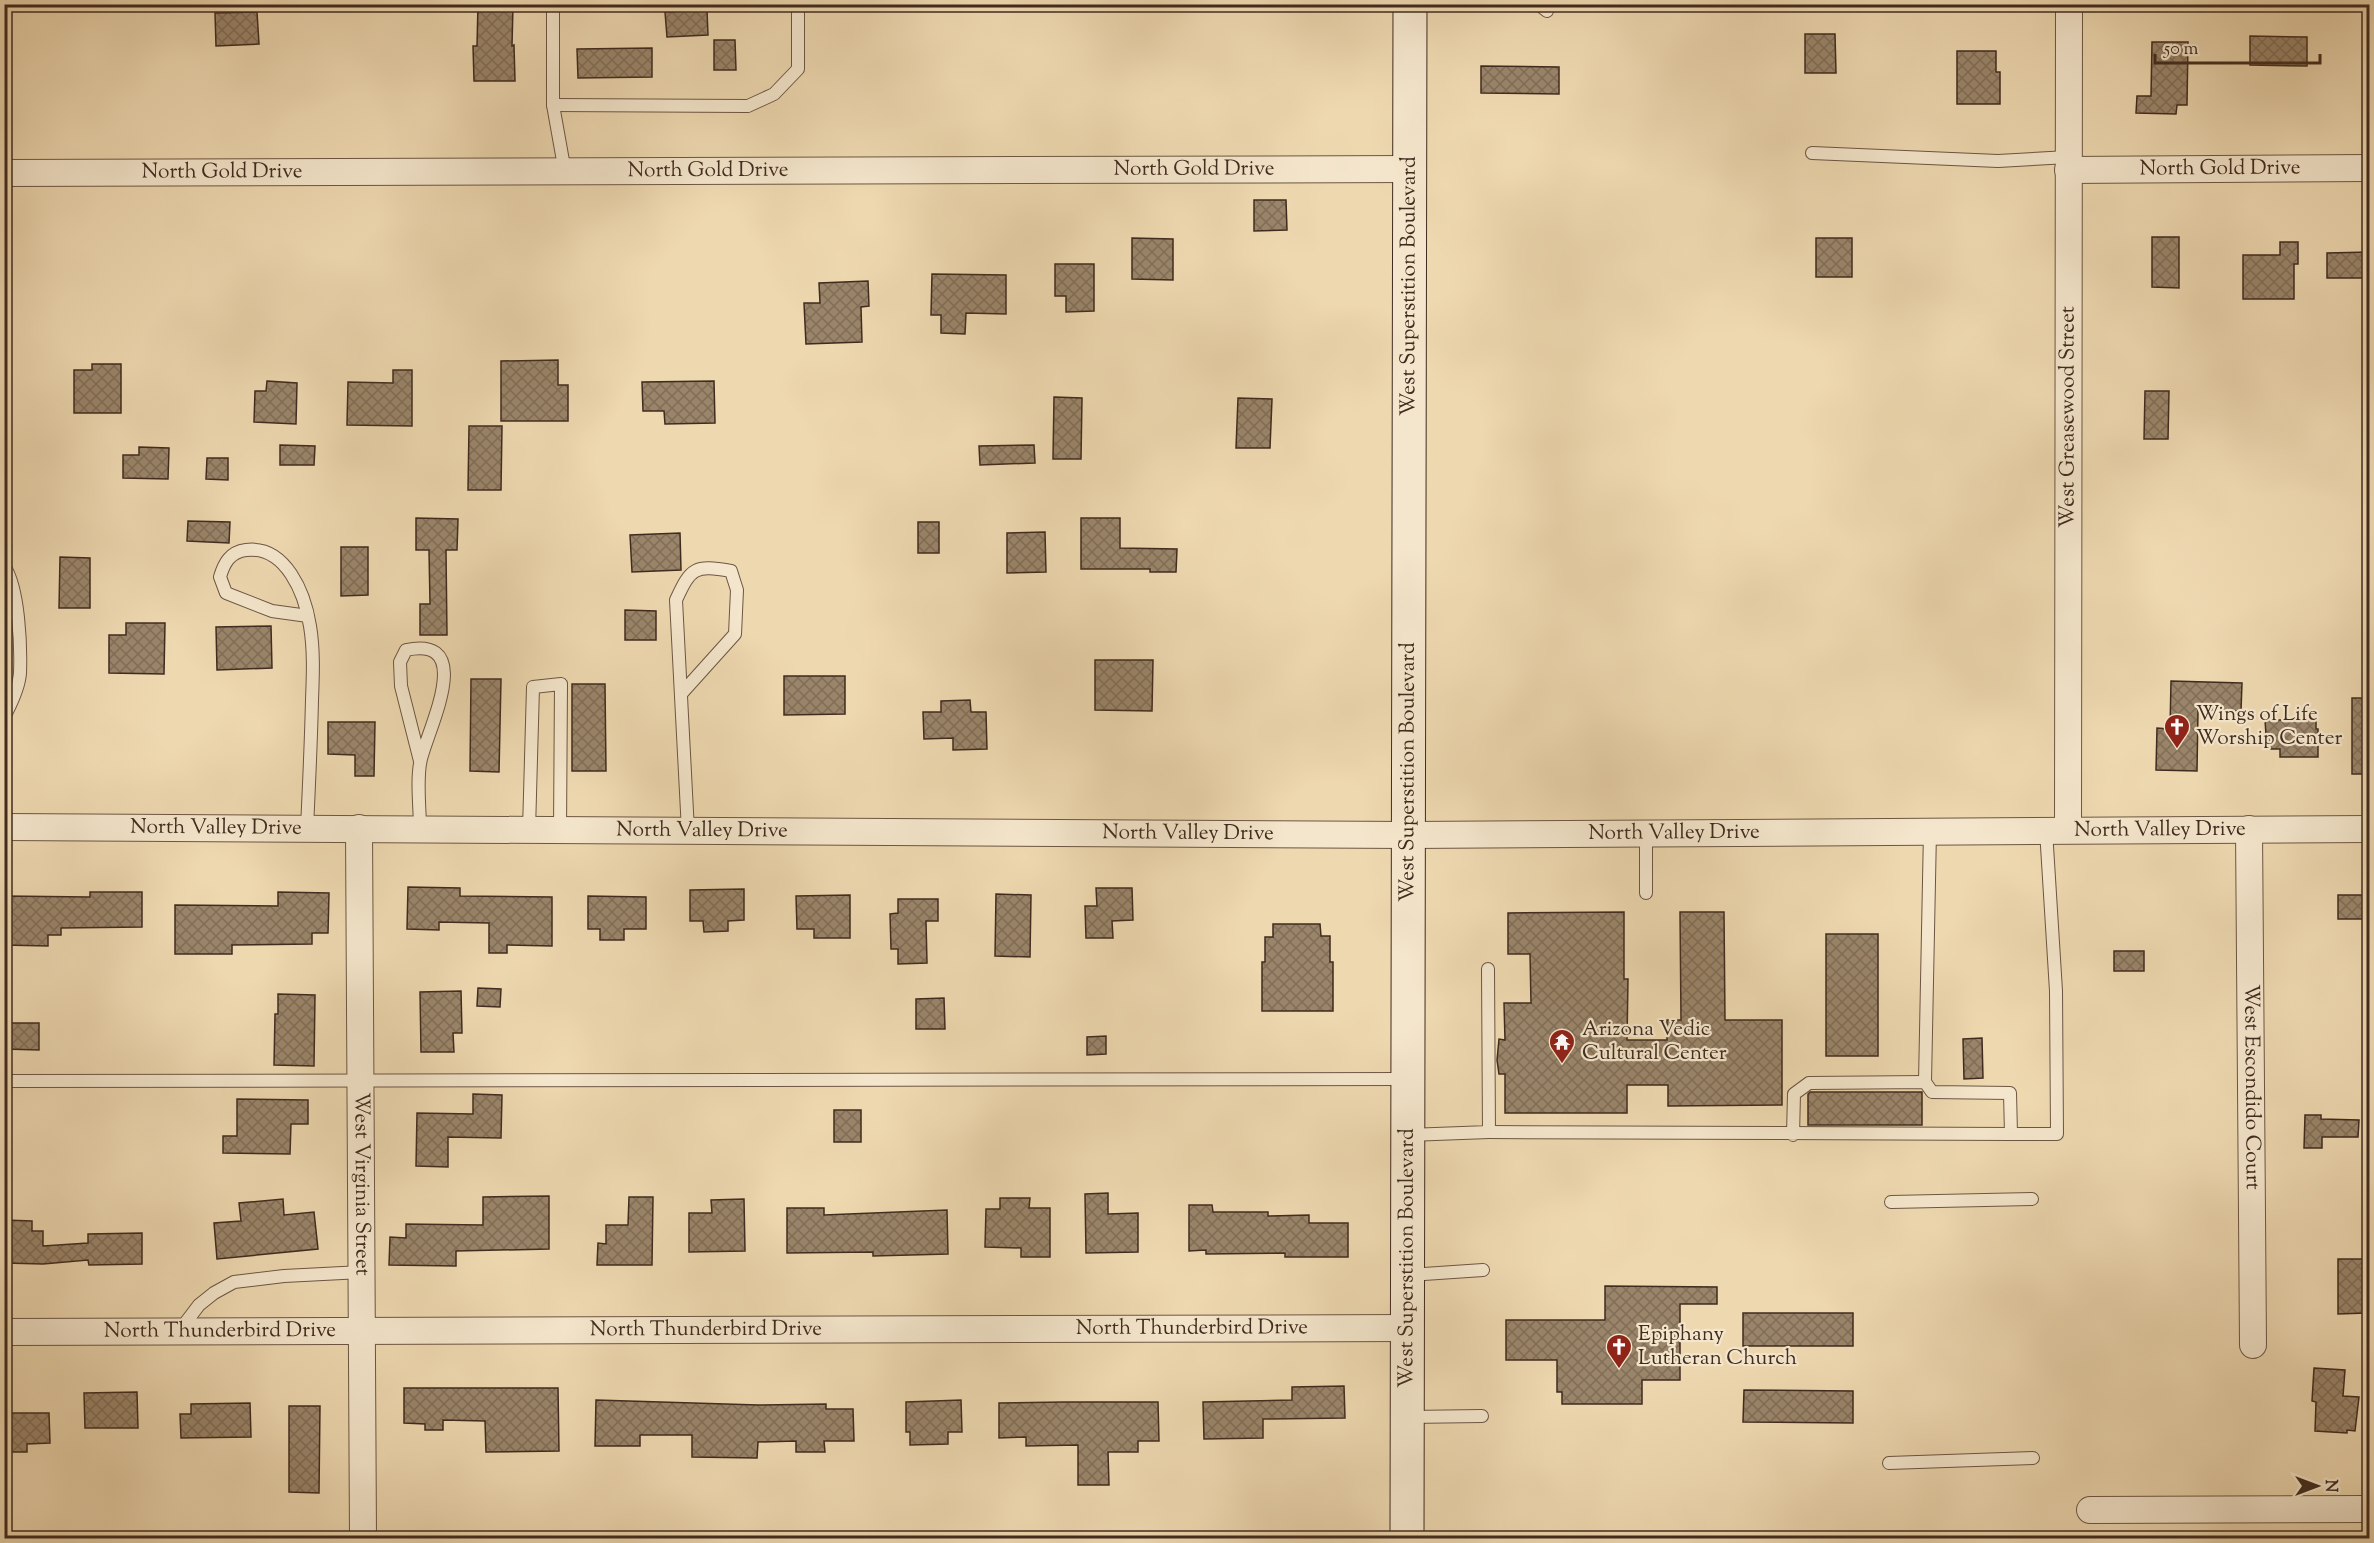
<svg xmlns="http://www.w3.org/2000/svg" width="2374" height="1543" font-family="'Sorts Mill Goudy',serif">
  <defs>
    <pattern id="building-cross-hatch" width="8" height="8" patternUnits="userSpaceOnUse" patternTransform="scale(1.5)"><rect width="8" height="8" fill="#9a856a"/><path d="M0 0l8 8M0 8l8-8" fill="none" stroke="#7f6d57"/></pattern>
  </defs>
  <rect width="100%" height="100%" fill="#eed8b0"/>
  <filter id="stains"><feTurbulence type="fractalNoise" baseFrequency=".00333" numOctaves="4"/><feColorMatrix values="0 0 0 0 .2 0 0 0 0 .09 0 0 0 0 .02 0 0 0 .5 -.17"/></filter>
  <radialGradient id="worn" r=".72"><stop offset=".6" stop-color="#630" stop-opacity="0"/><stop offset="1" stop-color="#630" stop-opacity=".3"/></radialGradient>
  <g fill="url(#building-cross-hatch)" stroke="#402b1f" stroke-width="1.5">
    <path d="M478 4 513 5 512 46 514 45 515 81H474L473 46H477Z"/>
    <path d="M707 10 708 35 667 37 665 12Z"/>
    <path d="M257 12 259 44 216 46 215 13Z"/>
    <path d="M1805 34H1835L1836 73H1805Z"/>
    <path d="M2250 36 2307 37V66L2250 65Z"/>
    <path d="M714 40H735L736 70H714Z"/>
    <path d="M2152 42H2188L2187 105H2177L2176 114 2136 113 2137 96H2151Z"/>
    <path d="M652 48V77L578 78 577 49Z"/>
    <path d="M1957 51H1996V72H2000V104H1957Z"/>
    <path d="M1481 66 1559 67V94L1481 93Z"/>
    <path d="M1254 200H1286L1287 230 1254 231Z"/>
    <path d="M2152 237H2179V288L2152 287Z"/>
    <path d="M1132 238 1173 239V280L1132 279Z"/>
    <rect x="1816" y="238" width="36" height="39"/>
    <path d="M2280 242H2298V264H2294V299H2243V255H2280Z"/>
    <path d="M2370 252V278H2327V253Z"/>
    <path d="M1055 264H1094V311L1066 312V296H1055Z"/>
    <path d="M932 274 1006 275V314L966 313 965 334 941 333V315H931Z"/>
    <path d="M868 281 869 306 861 307 862 342 806 344 804 303H820L819 283Z"/>
    <path d="M558 360V385H568V421H501V361Z"/>
    <path d="M92 364H121V413H74V370H92Z"/>
    <path d="M393 370H412V426L347 425 348 382 393 383Z"/>
    <path d="M267 381 297 383 296 424 254 422 255 391H266Z"/>
    <path d="M714 381 715 423 665 424 664 411H643L642 382Z"/>
    <path d="M2145 391H2169L2168 439H2144Z"/>
    <path d="M1054 397 1082 398 1081 459H1053Z"/>
    <path d="M1238 398 1272 399 1270 448H1236Z"/>
    <path d="M469 426H502L501 490H468Z"/>
    <path d="M280 445 315 446 314 465H280Z"/>
    <path d="M1034 445 1035 463 980 465 979 446Z"/>
    <path d="M139 447 169 448 168 479 123 478V455H139Z"/>
    <path d="M207 458H228V480L206 479Z"/>
    <path d="M416 518 458 519 457 550H446L447 635H420V604H430L429 550H416Z"/>
    <path d="M1081 518H1120V548L1177 549 1176 572H1150V569H1081Z"/>
    <path d="M188 521 230 522 229 543 187 541Z"/>
    <rect x="918" y="522" width="21" height="31"/>
    <path d="M1045 532 1046 572 1007 573V533Z"/>
    <path d="M680 533 681 570 632 572 630 535Z"/>
    <path d="M341 547H368V595L341 596Z"/>
    <path d="M60 557 90 558V608H59Z"/>
    <path d="M625 610 656 611V640H625Z"/>
    <path d="M126 623H165L164 674 109 673V635H126Z"/>
    <path d="M271 626 272 668 217 670 216 627Z"/>
    <path d="M1095 660H1153L1152 711 1095 710Z"/>
    <path d="M784 676H845V714L784 715Z"/>
    <path d="M471 679H501L499 772 470 771Z"/>
    <path d="M2171 681 2242 683 2241 711 2198 710 2197 771 2156 770 2157 728 2170 729Z"/>
    <path d="M572 684H605L606 771H572Z"/>
    <rect x="2352" y="698" width="18" height="76"/>
    <path d="M970 700 971 712H986L987 749 953 750V738L924 739 923 712H941V701Z"/>
    <path d="M2265 720H2316V729H2318V757H2280V749H2267Z"/>
    <path d="M328 722H375L374 776H355V755L328 754Z"/>
    <path d="M408 887 460 888V896L552 897V946L507 945V953H489V923L439 922V930L407 929Z"/>
    <path d="M1096 888H1132L1133 920 1112 921 1113 938H1086L1085 906H1097Z"/>
    <path d="M744 889V920L728 921V931L704 932 703 921H690V890Z"/>
    <path d="M90 892H142V927L61 928V935H48V946L4 945V896L90 897Z"/>
    <path d="M278 892 329 893 328 933H312V944L232 945V954H175V905L278 906Z"/>
    <path d="M996 894 1031 895 1030 957 995 956Z"/>
    <path d="M850 895V938H814V929H797L796 896Z"/>
    <rect x="2338" y="895" width="32" height="24"/>
    <path d="M588 896 646 897V929H624V940H600V929H588Z"/>
    <path d="M898 899H938V921H926L927 963 898 964V949H891L890 914 898 913Z"/>
    <path d="M1624 912V979H1628L1627 1040H1667V1020H1681L1680 912H1724L1725 1020H1782V1105L1668 1106V1085H1627V1113H1505V1074H1499L1497 1060 1499 1039 1505 1040 1504 1003H1531L1530 954H1508V913Z"/>
    <path d="M1273 924H1320L1321 936H1330V962H1333V1011H1262V962H1265V937H1273Z"/>
    <rect x="1826" y="934" width="52" height="122"/>
    <rect x="2114" y="951" width="30" height="20"/>
    <path d="M478 988 501 989 500 1007 477 1006Z"/>
    <path d="M461 991 462 1033H453L454 1052H421L420 992Z"/>
    <path d="M278 994 315 995 314 1066 274 1065 275 1014H278Z"/>
    <path d="M944 998 945 1029H916V999Z"/>
    <path d="M4 1023H39V1050L4 1049Z"/>
    <path d="M1106 1036V1054L1087 1055V1037Z"/>
    <path d="M1982 1038 1983 1078 1964 1079 1963 1039Z"/>
    <path d="M1810 1092H1922V1125H1808V1094Z"/>
    <path d="M473 1094 502 1095 501 1138 448 1137V1167L416 1166 417 1113 473 1114Z"/>
    <path d="M237 1099 308 1100V1124H291L290 1154 223 1153V1136H237Z"/>
    <rect x="834" y="1110" width="27" height="32"/>
    <path d="M2305 1115H2321V1119L2359 1120 2358 1137H2322V1148H2304Z"/>
    <path d="M1108 1193V1214L1138 1213V1252L1086 1253 1085 1194Z"/>
    <path d="M549 1196V1249L456 1251V1266L389 1265 390 1237 406 1238V1224L483 1225V1197Z"/>
    <path d="M629 1197H653L652 1265H597L598 1243 606 1244V1225H628Z"/>
    <path d="M1000 1198H1030L1029 1208H1050V1257H1021V1248L985 1247 986 1209H1000Z"/>
    <path d="M283 1199 284 1215 314 1212 318 1249 217 1259 214 1223 241 1221 239 1203Z"/>
    <path d="M744 1199 745 1251 689 1252V1213H712L711 1200Z"/>
    <path d="M1189 1205H1212L1213 1212H1268V1216L1309 1215V1223H1348V1257H1285V1253L1206 1254V1250L1189 1251Z"/>
    <path d="M787 1208H824V1215L947 1210 948 1254 873 1256V1252L787 1253Z"/>
    <path d="M4 1220 32 1221V1231H43V1246L88 1243V1234L142 1233V1264L89 1265 88 1260 43 1264 4 1263Z"/>
    <path d="M2338 1259H2366V1313L2338 1314Z"/>
    <path d="M1605 1286 1717 1287V1304H1680V1380H1642V1404H1562V1392H1557V1360H1506V1320H1605Z"/>
    <rect x="1743" y="1313" width="110" height="33"/>
    <path d="M2314 1368 2345 1370 2343 1396 2359 1397 2355 1431 2347 1430V1433L2315 1431 2316 1402 2312 1401Z"/>
    <path d="M1344 1386 1345 1418 1263 1419V1438L1204 1439 1203 1402 1292 1400V1387Z"/>
    <path d="M404 1388H558L559 1451 486 1452 485 1421 443 1420V1430H425V1424L404 1423Z"/>
    <path d="M1744 1390 1853 1391V1423L1743 1422Z"/>
    <path d="M137 1392 138 1428H85L84 1393Z"/>
    <path d="M596 1400 758 1405 826 1404V1409H853L854 1441H824L825 1452H796V1441L758 1442 757 1458 692 1457V1435H640V1446H595Z"/>
    <path d="M961 1400 962 1432H948V1444L910 1445V1432H906V1402Z"/>
    <path d="M1063 1402H1158L1159 1441H1138V1452H1108L1109 1485H1078V1445L1026 1446V1437L999 1438V1403Z"/>
    <path d="M250 1403 251 1437 181 1438 180 1414H191V1404Z"/>
    <path d="M289 1406H320L319 1493 289 1492Z"/>
    <path d="M4 1413H49L50 1443 27 1444V1452H4Z"/>
  </g>
  <g fill="none" stroke-linecap="round" stroke-linejoin="round">
    <defs>
      <g id="service">
        <path d="M553 4V105L565 172"/>
        <path d="M1538 4 1547 11"/>
        <path d="M553 105 748 106 774 94 798 69V8L796 4"/>
        <path d="M1812 153 1998 161 2068 157"/>
        <path d="M4 566C19 588 21 646 20 673 19 688 11 704 4 717"/>
        <path d="M681 694 735 634 737 590 731 571C695 565 691 567 676 600L688 831"/>
        <path d="M307 828C309 786 311 743 312 700 313 675 314 650 310 626 305 594 286 545 246 550 230 552 224 563 220 577L226 593 272 611 308 616"/>
        <path d="M420 829C420 808 416 778 421 759 428 729 477 635 406 650L400 662 401 686 420 761"/>
        <path d="M529 830 533 687 561 684 560 830"/>
        <path d="M1646 893V833"/>
        <path d="M4 1081 1406 1079"/>
        <path d="M1925 1082 1930 831"/>
        <path d="M1489 1132 2011 1134 2010 1093 1932 1092 1925 1082 1809 1083 1794 1094 1793 1135"/>
        <path d="M2011 1134H2057L2056 991 2046 830"/>
        <path d="M1408 1135 1489 1132 1488 969"/>
        <path d="M1891 1202 2032 1199"/>
        <path d="M1409 1275 1483 1270"/>
        <path d="M180 1330 199 1305 214 1293 234 1282 284 1276 362 1272"/>
        <path d="M1408 1417 1482 1416"/>
        <path d="M1889 1463 2033 1458"/>
      </g>
      <g id="minor">
        <path id="s1" d="M2068 170 2370 168"/>
        <path id="s2" d="M4 173 1410 169"/>
        <path id="s3" d="M4 827 1409 835 2370 829"/>
        <path id="s4" d="M359 828 363 1538"/>
        <path id="s5" d="M2068 829 2069 4"/>
        <path id="s6" d="M2249 829 2253 1345"/>
        <path id="s7" d="M4 1332 1407 1328"/>
        <path d="M2090 1510 2370 1509"/>
      </g>
      <g id="secondary">
        <path id="s8" d="M1407 1538 1410 4"/>
      </g>
    </defs>
    <use href="#service" stroke="#6c5643" stroke-width="14"/>
    <use href="#minor" stroke="#6c5643" stroke-width="28"/>
    <use href="#secondary" stroke="#402b1f" stroke-width="35"/>
    <use href="#service" stroke="#f4e6cc" stroke-width="12"/>
    <use href="#minor" stroke="#f4e6cc" stroke-width="26"/>
    <use href="#secondary" stroke="#f4e6cc" stroke-width="33"/>
  </g>
  <defs>
    <symbol id="church-pin" viewBox="-11 -11 22 30"><path d="M0 17L-7.5 6A9.5 9.5 0 1 1 7.5 6Z" fill="#8f2418" stroke="#f4e6cc"/><path d="M-1.2-6h2.4v3.5h3.3v2.4h-3.3V6h-2.4V-.1h-3.3v-2.4h3.3Z" fill="#fff"/></symbol>
    <symbol id="temple-pin" viewBox="-11 -11 22 30"><path d="M0 17L-7.5 6A9.5 9.5 0 1 1 7.5 6Z" fill="#8f2418" stroke="#f4e6cc"/><path d="M0-6L5-2H3V0L6.5 2.5H4V6H1.5V3h-3V6H-4V2.5H-6.5L-3 0V-2H-5Z" fill="#fff"/></symbol>
  </defs>
  <g fill-rule="evenodd">
    <use href="#church-pin" x="2162" y="712" width="30" height="40"/>
    <use href="#temple-pin" x="1547" y="1027" width="30" height="40"/>
    <use href="#church-pin" x="1604" y="1332" width="30" height="40"/>
  </g>
  <g text-anchor="middle" dominant-baseline="central" stroke-width="4.5" stroke-linejoin="round" paint-order="stroke">
    <g font-size="21" fill="#402b1f" stroke="#f4e6cc">
      <text stroke="none"><textPath href="#s1" startOffset="152">North Gold Drive</textPath></text>
      <text stroke="none"><textPath href="#s2" startOffset="1190">North Gold Drive</textPath></text>
      <text stroke="none"><textPath href="#s2" startOffset="704">North Gold Drive</textPath></text>
      <text stroke="none"><textPath href="#s2" startOffset="218">North Gold Drive</textPath></text>
      <text stroke="none"><textPath href="#s8" startOffset="1252">West Superstition Boulevard</textPath></text>
      <text stroke="none"><textPath href="#s5" startOffset="412">West Greasewood Street</textPath></text>
      <text stroke="none"><textPath href="#s8" startOffset="766">West Superstition Boulevard</textPath></text>
      <text stroke="none"><textPath href="#s3" startOffset="212">North Valley Drive</textPath></text>
      <text stroke="none"><textPath href="#s3" startOffset="2156">North Valley Drive</textPath></text>
      <text stroke="none"><textPath href="#s3" startOffset="698">North Valley Drive</textPath></text>
      <text stroke="none"><textPath href="#s3" startOffset="1184">North Valley Drive</textPath></text>
      <text stroke="none"><textPath href="#s3" startOffset="1670">North Valley Drive</textPath></text>
      <text stroke="none"><textPath href="#s6" startOffset="258">West Escondido Court</textPath></text>
      <text stroke="none"><textPath href="#s4" startOffset="356">West Virginia Street</textPath></text>
      <text stroke="none"><textPath href="#s8" startOffset="280">West Superstition Boulevard</textPath></text>
      <text stroke="none"><textPath href="#s7" startOffset="1188">North Thunderbird Drive</textPath></text>
      <text stroke="none"><textPath href="#s7" startOffset="702">North Thunderbird Drive</textPath></text>
      <text stroke="none"><textPath href="#s7" startOffset="216">North Thunderbird Drive</textPath></text>
    </g>
    <g font-size="21" fill="#402b1f" stroke="#f4e6cc" text-anchor="start">
      <text x="2196" y="715">Wings of Life<tspan x="2196" dy="24">Worship Center</tspan></text>
      <text x="1582" y="1030">Arizona Vedic<tspan x="1582" dy="24">Cultural Center</tspan></text>
      <text x="1638" y="1335">Epiphany<tspan x="1638" dy="24">Lutheran Church</tspan></text>
    </g>
  </g>
  <rect width="2374" height="1543" fill="none" stroke="#eed8b0" stroke-width="24"/>
  <rect x="6" y="6" width="2362" height="1531" fill="none" stroke="#402b1f" stroke-width="3"/>
  <rect x="12" y="12" width="2350" height="1519" fill="none" stroke="#402b1f" stroke-width="1.5"/>
  <g transform="translate(2317 1486) rotate(90)" stroke="#f4e6cc" stroke-width="4.5" paint-order="stroke">
  <path d="M0-4.5L10 22L0 15L-10 22Z" fill="#402b1f"/>
  <text y="-9" font-size="16" font-weight="bold" text-anchor="middle" fill="#402b1f">N</text>
  </g>
  <path d="M2155 54v9h165v-9" fill="none" stroke="#402b1f" stroke-width="3"/>
  <text x="2164" y="54" font-size="18" fill="#402b1f" stroke="#f4e6cc" stroke-width="4.5" paint-order="stroke">50 m</text>
  <rect width="100%" height="100%" filter="url(#stains)"/>
  <rect width="100%" height="100%" fill="url(#worn)"/>
</svg>
